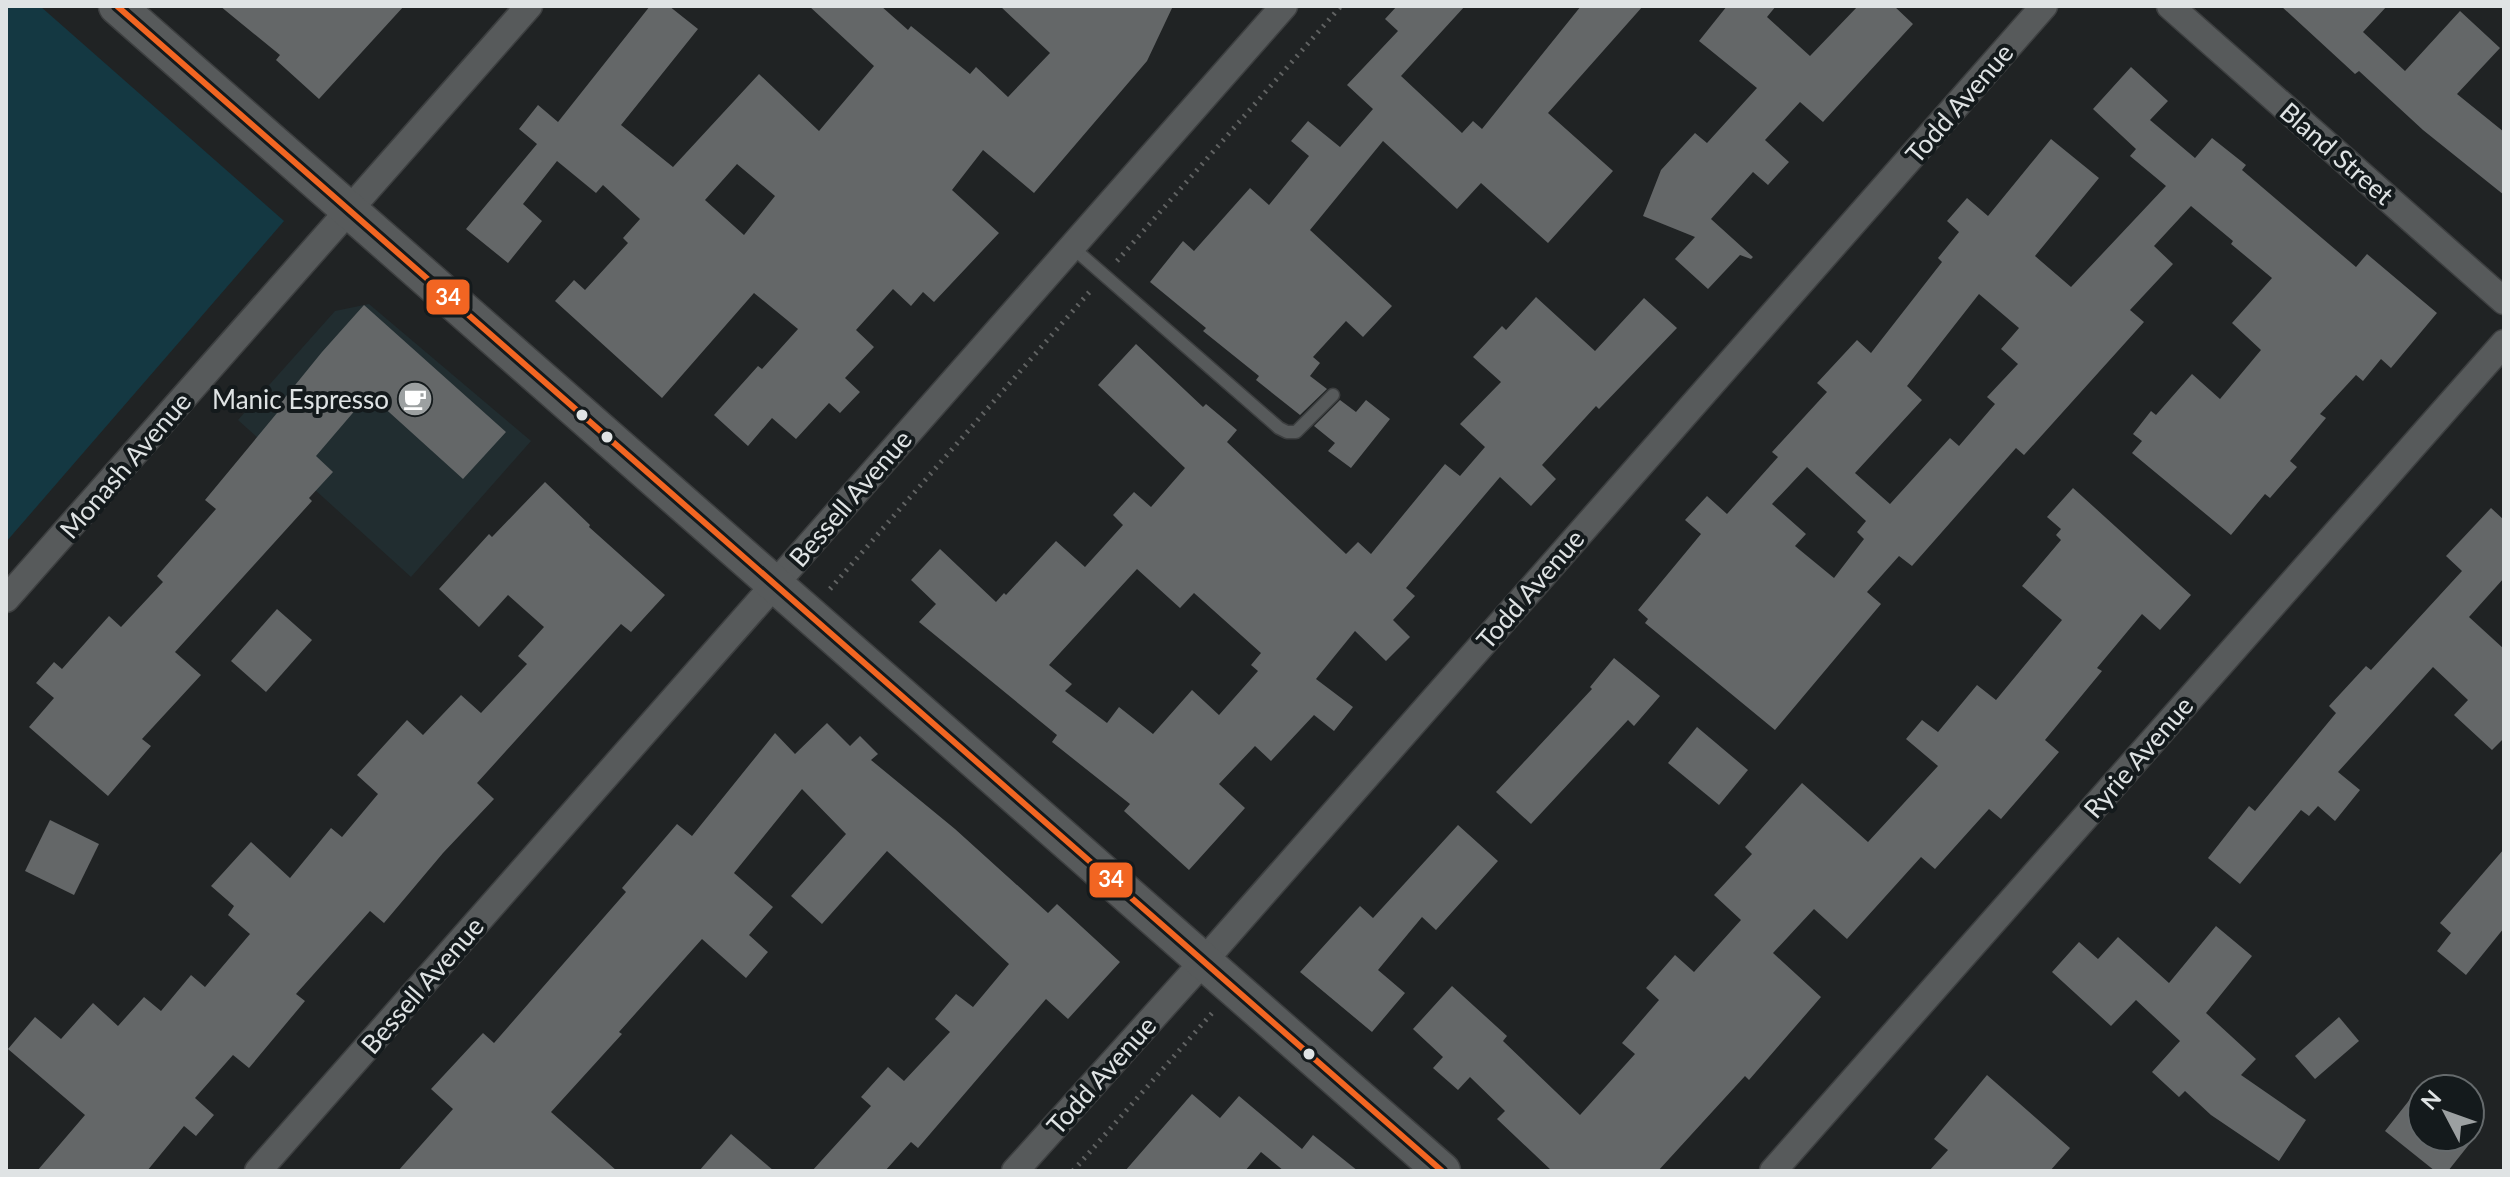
<svg xmlns="http://www.w3.org/2000/svg" width="2510" height="1177" font-family="Lato,sans-serif">
  <rect width="100%" height="100%" fill="#202324"/>
  <path fill="#212d30" d="M369 304 531 441 411 577 238 420 335 311Z"/>
  <path fill="#143842" d="M6 6H40L284 221 6 542Z"/>
  <g fill="#646768" fill-rule="evenodd">
    <path d="M220 6H404L319 99 276 60 280 55Z"/>
    <path d="M650 6H669L698 29 621 125 673 167 759 74 819 131 874 66 809 6H881L908 30 911 26 970 74 976 67 1008 97 1050 53 1000 6H1173L1147 61 1034 193 983 150 952 190 999 233 934 302 923 292 911 306 893 289 856 330 874 347 845 378 860 392 840 413 829 403 796 439 772 418 748 446 714 415 758 366 762 369 798 329 754 293 662 398 555 301 574 280 585 290 628 243 623 238 640 219 603 185 596 193 557 161 523 204 542 221 508 263 466 229 537 144 519 129 538 105 558 122ZM737 164 775 196 744 235 705 200Z"/>
    <path d="M1397 6H1465L1401 76 1462 133 1473 121 1482 129 1581 6H1643L1548 113 1613 171 1548 243 1481 183 1457 209 1383 141 1310 230 1392 306 1363 337 1346 321 1313 357 1320 363 1310 376 1327 389 1300 415 1256 380 1259 376 1203 331 1206 328 1150 282 1183 241 1194 251 1250 188 1269 205 1309 156 1291 141 1308 121 1340 147 1373 109 1347 85 1398 31 1385 19Z"/>
    <path d="M1727 6H1776L1767 17 1810 56 1858 6H1894L1913 24 1823 122 1800 102 1765 140 1789 162 1768 185 1753 172 1711 219 1753 257 1751 259 1740 255 1708 289 1675 259 1695 237 1643 216 1661 170 1695 133 1707 143 1757 88 1699 41Z"/>
    <path d="M2281 6H2387L2363 32 2405 71 2460 11 2500 48 2457 94 2504 132V195L2423 130 2359 71 2355 74Z"/>
    <path d="M2131 67 2168 101 2150 120 2195 158 2212 138 2246 165 2242 170 2356 267 2367 254 2437 313 2391 368 2381 359 2363 381 2356 375 2320 414 2326 418 2290 461 2297 467 2270 498 2265 494 2231 535 2132 453 2142 441 2133 434 2151 411 2156 415 2192 374 2220 399 2261 350 2232 323 2272 278 2231 244 2233 241 2191 206 2154 246 2173 264 2130 310 2144 322 2024 455 2016 448 1912 566 1899 556 1867 592 1881 604 1775 730 1645 623 1648 619 1638 610 1701 534 1685 520 1707 496 1727 514 1778 457 1772 452 1827 392 1817 383 1857 340 1871 353 1942 262 1938 258 1959 232 1947 221 1967 198 1988 216 2051 139 2099 178 2035 256 2071 287 2166 186 2130 156 2136 149 2093 109ZM1979 294 2019 328 2001 349 2018 364 1987 397 1995 404 1959 446 1950 438 1890 504 1855 473 1922 400 1907 386ZM1807 467 1866 521 1857 532 1864 539 1834 578 1795 546 1806 534 1772 504Z"/>
    <path d="M1536 297 1595 351 1644 298 1677 328 1599 409 1596 406 1542 465 1556 479 1531 506 1500 477 1406 588 1415 596 1393 620 1410 637 1386 661 1355 631 1316 679 1353 707 1334 731 1314 715 1271 761 1255 746 1219 784 1245 808 1189 870 1124 811 1130 804 1052 742 1057 735 919 622 936 604 911 580 940 549 996 602 1004 593 1006 595 1056 541 1085 567 1123 525 1113 515 1134 492 1151 507 1185 468 1098 385 1136 344 1203 407 1206 404 1237 430 1227 442 1346 554 1358 542 1371 554 1445 464 1460 476 1485 447 1460 424 1501 382 1473 357 1502 326 1506 330ZM1137 569 1180 608 1194 593 1261 653 1251 665 1258 671 1219 715 1192 690 1153 734 1119 707 1107 723 1065 691 1072 684 1049 665Z"/>
    <path d="M364 305 506 432 463 479 369 394 316 456 333 472 309 498 312 501 175 652 201 675 142 739 151 746 108 796 29 727 54 698 36 683 54 662 62 669 109 616 121 627 163 582 157 576 216 509 205 500 277 413 274 411 322 352Z"/>
    <path d="M1340 400 1356 412 1366 400 1390 419 1351 468 1328 451 1335 443 1314 426Z"/>
    <path d="M545 482 590 525 589 527 665 595 631 632 621 624 477 783 494 799 443 853 384 923 370 911 296 994 305 1001 249 1068 233 1055 195 1098 214 1115 196 1136 184 1126 147 1171H37L85 1115 8 1049 35 1017 61 1039 93 1003 118 1026 144 997 161 1011 191 975 205 987 250 934 228 915 234 906 211 886 251 842 290 878 331 828 342 837 378 794 357 775 407 720 423 735 461 695 481 713 527 664 518 656 544 627 508 595 479 627 439 589 489 534 492 537Z"/>
    <path d="M2073 488 2191 595 2160 630 2142 614 2097 668 2102 671 2045 740 2059 752 2001 819 1989 809 1935 869 1921 857 1847 939 1814 909 1773 953 1821 997 1749 1080 1745 1076 1658 1171H1552L1497 1119 1505 1111 1470 1077 1458 1090 1433 1068 1443 1057 1413 1029 1452 986 1507 1036 1503 1041 1580 1115 1635 1054 1622 1043 1659 1000 1646 988 1675 955 1694 972 1741 920 1714 895 1752 854 1745 847 1802 783 1868 842 1938 766 1906 739 1922 720 1938 732 1977 685 1996 700 2062 620 2022 586 2061 540 2056 535 2061 529 2047 517Z"/>
    <path d="M2491 508 2504 520V578L2469 617 2504 649V738L2492 750 2454 715 2468 700 2433 667 2338 772 2360 790 2335 821 2318 806 2309 816 2301 810 2240 884 2208 858 2249 806 2255 811 2336 713 2329 706 2366 666 2371 670 2462 571 2446 556Z"/>
    <path d="M277 609 312 640 266 692 231 661Z"/>
    <path d="M1614 658 1660 696 1634 726 1628 720 1531 824 1496 792 1592 689 1590 687Z"/>
    <path d="M827 723 850 746 860 736 878 754 871 760 955 829 1048 913 1057 904 1120 962 1068 1019 1046 999 918 1148 911 1142 885 1171H812L871 1106 861 1097 888 1067 904 1081 950 1032 935 1019 956 994 973 1007 1009 964 887 851 822 924 791 896 846 834 802 789 734 873 773 907 749 935 768 952 746 978 702 939 619 1032 622 1034 551 1112 617 1171H398L453 1109 431 1089 483 1033 494 1043 626 892 622 888 677 824 692 836 775 733 795 754Z"/>
    <path d="M1697 727 1748 770 1719 805 1668 763Z"/>
    <path d="M50 820 99 844 74 895 25 871Z"/>
    <path d="M1458 825 1498 861 1436 930 1422 917 1378 970 1405 993 1372 1032 1300 972 1360 906 1373 918Z"/>
    <path d="M2504 849V928L2466 975 2437 951 2451 933 2440 923Z"/>
    <path d="M2216 926 2252 956 2206 1013 2256 1059 2241 1075 2306 1120 2279 1161 2211 1115 2185 1091 2179 1097 2152 1072 2180 1041 2136 1000 2111 1026 2052 972 2079 942 2098 959 2118 937 2169 983Z"/>
    <path d="M2339 1017 2359 1041 2315 1079 2295 1056Z"/>
    <path d="M1987 1075 2070 1148 2050 1171H1929L1948 1150 1934 1139Z"/>
    <path d="M2422 1084V1137H2475L2448 1171H2435L2385 1131Z"/>
    <path d="M1192 1094 1220 1118 1239 1096 1302 1149 1313 1135 1358 1171H1284L1261 1152 1245 1171H1125Z"/>
    <path d="M731 1134 774 1171H699Z"/>
  </g>
  <g fill="none" stroke-linecap="round" stroke-linejoin="round">
    <defs>
      <path id="service" d="M1072 247 1279 428 1287 432H1296L1333 395"/>
      <g id="minor">
        <path d="M2170 6 2504 301"/>
        <path d="M6 599 529 6"/>
        <path d="M258 1171 1284 6"/>
        <path d="M1015 1171 1203 962 2044 6"/>
        <path d="M1773 1171 2504 343"/>
      </g>
      <path id="secondary" d="M117 6 1442 1171"/>
    </defs>
    <use href="#service" stroke="#3d3f40" stroke-width="15"/>
    <use href="#minor" stroke="#3d3f40" stroke-width="29"/>
    <use href="#secondary" stroke="#3d3f40" stroke-width="39"/>
    <g stroke="#606262" stroke-width="5" stroke-dasharray="2 6" stroke-linecap="butt">
      <path d="M1117 261 1341 6"/>
      <path d="M830 589 1092 289"/>
      <path d="M1073 1171 1213 1012"/>
    </g>
    <use href="#service" stroke="#575a5b" stroke-width="12"/>
    <use href="#minor" stroke="#575a5b" stroke-width="26"/>
    <use href="#secondary" stroke="#575a5b" stroke-width="36"/>
    <defs>
      <path id="bus-1" d="M117 6 1442 1171"/>
    </defs>
    <use href="#bus-1" stroke="#141a1c" stroke-width="12"/>
    <use href="#bus-1" stroke="#f26522" stroke-width="6"/>
  </g>
  <defs>
    <symbol id="cafe-disc" viewBox="-11 -11 22 22"><circle r="9.5" fill="#9ca0a1" stroke="#141a1c"/><path d="M-5.5-4.5H6V0H3Q3 3.5 0 3.5H-2.5Q-5.5 3.5-5.5 0ZM3-3.2v2h1.7v-2ZM-6 4.5H4V6H-6Z" fill="#fff"/></symbol>
  </defs>
  <g fill-rule="evenodd">
    <use href="#cafe-disc" x="395" y="379" width="40" height="40"/>
  </g>
  <g fill="#dfe3e4" stroke="#141a1c" stroke-width="3">
    <circle cx="582" cy="415" r="7"/>
    <circle cx="607" cy="437" r="7"/>
    <circle cx="1309" cy="1054" r="7"/>
  </g>
  <g text-anchor="middle" dominant-baseline="central" stroke-width="8" stroke-linejoin="round" paint-order="stroke">
    <g font-size="26" fill="#dfe3e4" stroke="#141a1c">
      <text transform="translate(1959 103) rotate(-49)">Todd Avenue</text>
      <text transform="translate(2337 153) rotate(41)">Bland Street</text>
      <text transform="translate(125 465) rotate(-49)">Monash Avenue</text>
      <text transform="translate(850 498) rotate(-49)">Bessell Avenue</text>
      <text transform="translate(1530 589) rotate(-49)">Todd Avenue</text>
      <text transform="translate(2138 757) rotate(-49)">Ryrie Avenue</text>
      <text transform="translate(422 985) rotate(-49)">Bessell Avenue</text>
      <text transform="translate(1101 1075) rotate(-48)">Todd Avenue</text>
    </g>
    <g font-size="26" fill="#dfe3e4" stroke="#141a1c" text-anchor="end">
      <text x="389" y="399">Manic Espresso</text>
    </g>
  </g>
  <g stroke="#141a1c" stroke-width="3">
    <rect x="425" y="278" width="46" height="38" rx="8" fill="#f26522"/>
    <rect x="1088" y="861" width="46" height="38" rx="8" fill="#f26522"/>
  </g>
  <g font-size="22" text-anchor="middle" font-weight="bold" fill="#fff">
    <text x="448" y="305">34</text>
    <text x="1111" y="887">34</text>
  </g>
  <rect width="2510" height="1177" fill="none" stroke="#dfe3e4" stroke-width="16"/>
  <g transform="translate(2446 1113) rotate(311)"><circle r="38" fill="#141a1c" stroke="#656a6c" stroke-width="2"/>
  <path d="M0-6L14 30L0 20L-14 30Z" fill="#9ca0a1"/>
  <text y="-12" font-size="22" font-weight="bold" text-anchor="middle" fill="#dfe3e4">N</text>
  </g>
</svg>
